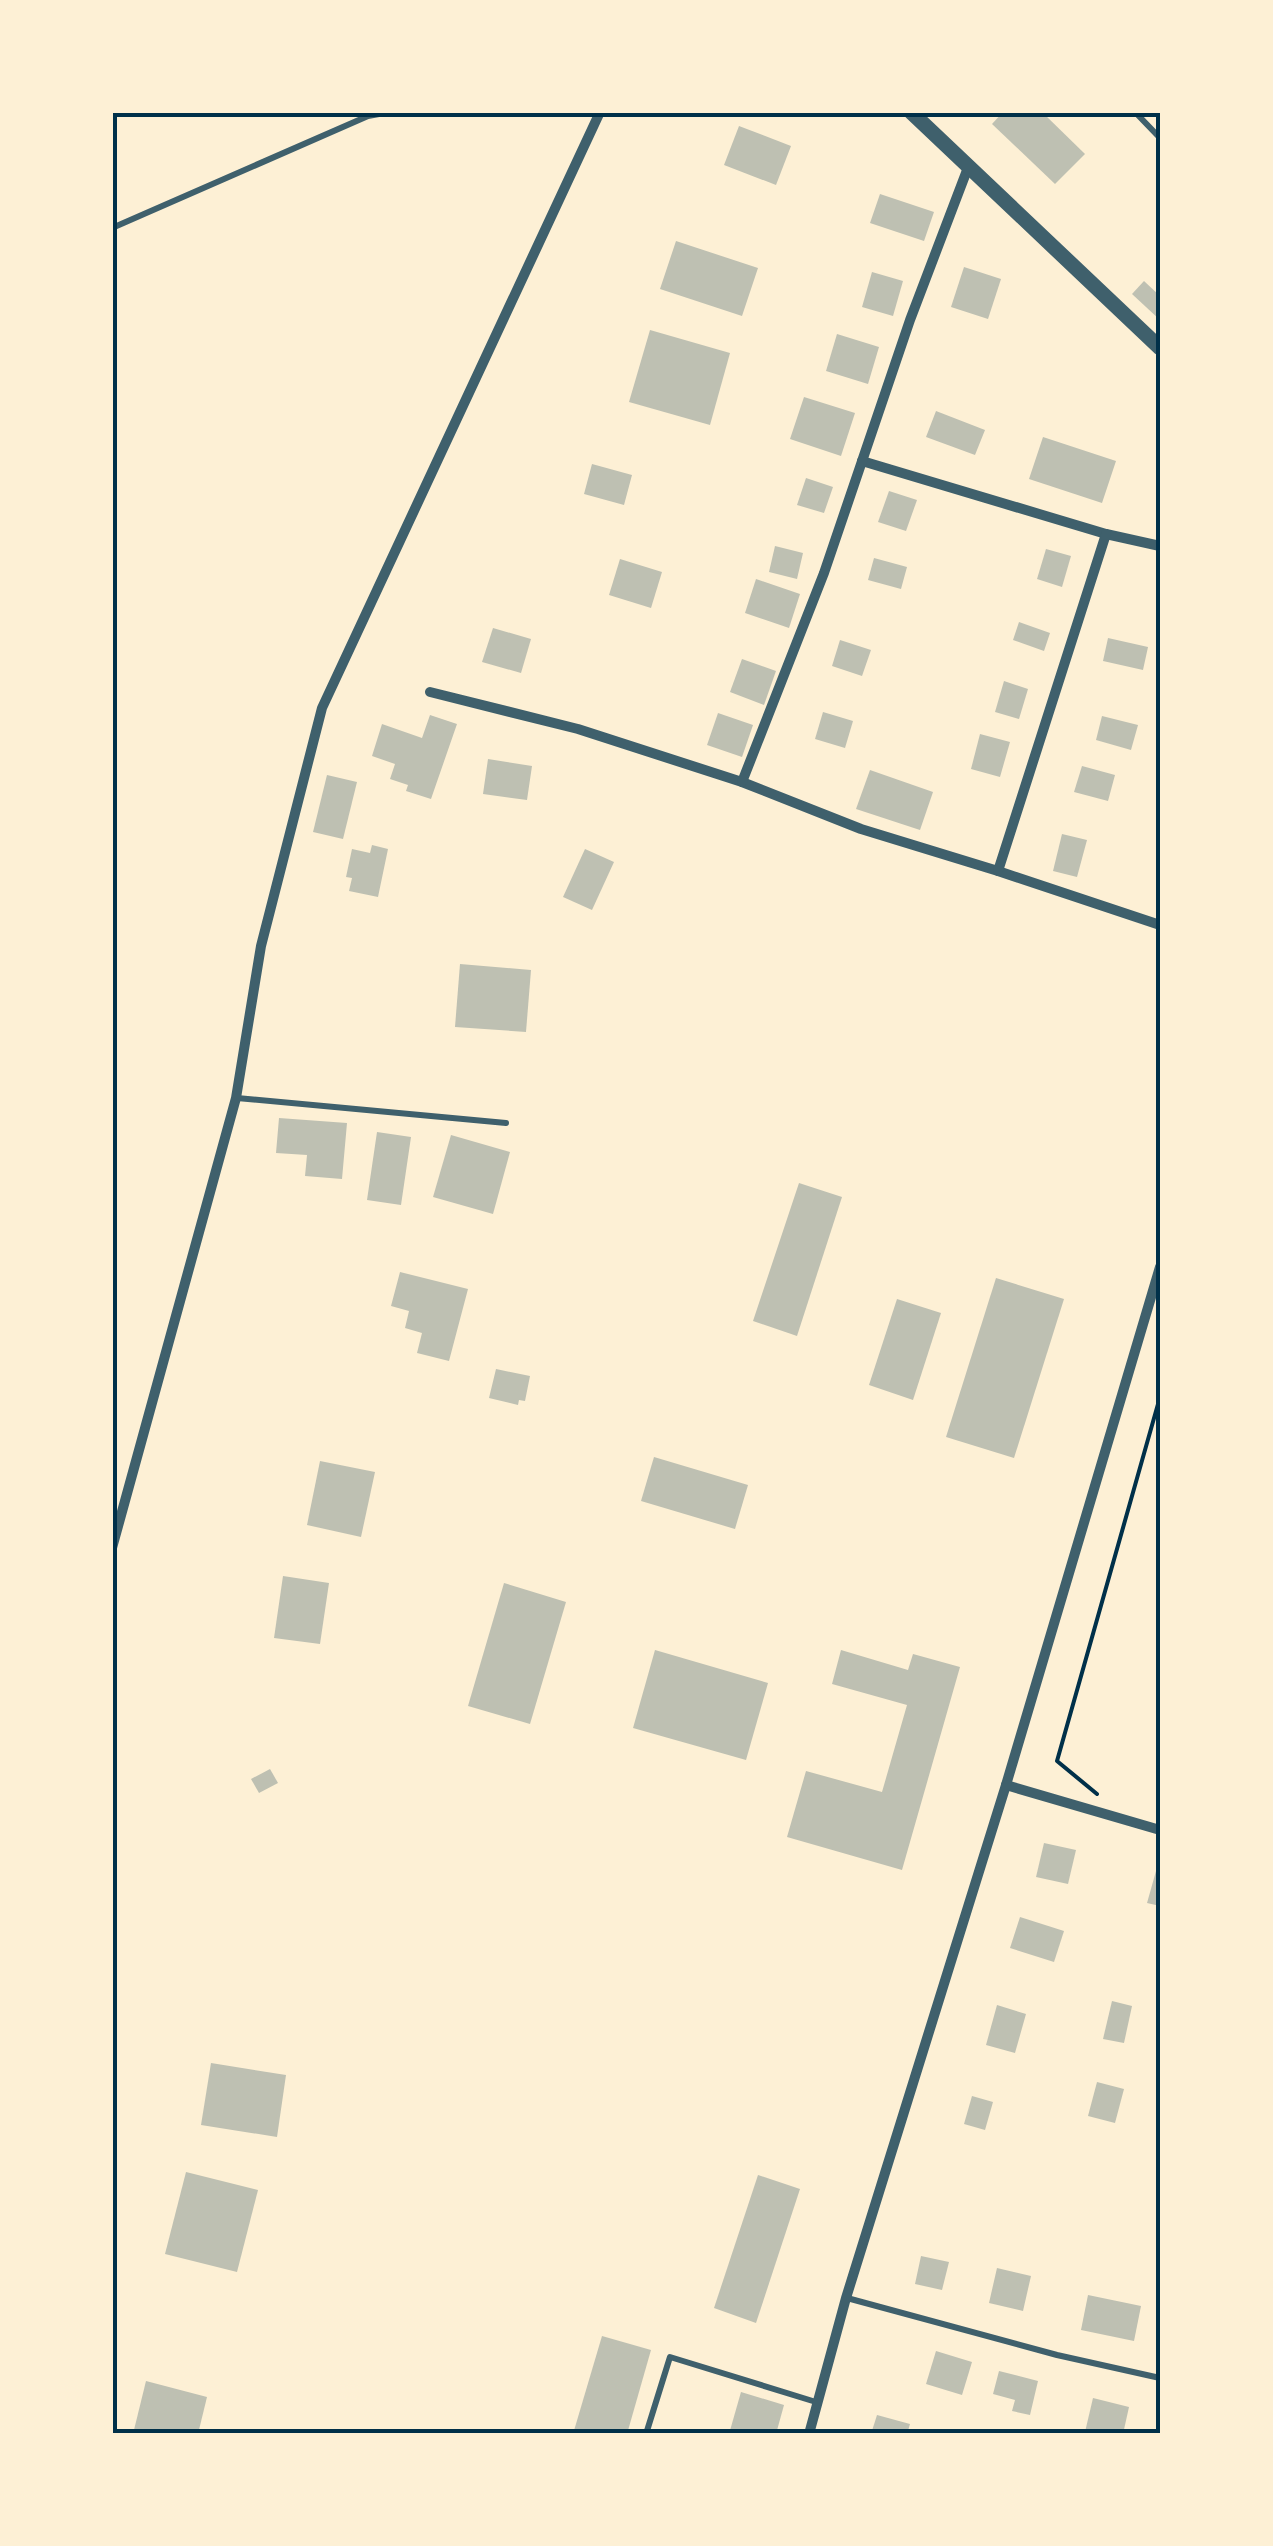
<svg xmlns="http://www.w3.org/2000/svg" width="1273" height="2546" font-family="Montserrat,sans-serif">
  <rect width="100%" height="100%" fill="#fdf0d5"/>
  <g fill="#bec0b2">
    <path d="M1003 112H1042L1085 154 1055 184 992 124Z"/>
    <path d="M739 126 791 146 776 185 724 165Z"/>
    <path d="M880 194 934 212 924 241 870 223Z"/>
    <path d="M676 241 758 268 742 316 660 289Z"/>
    <path d="M964 267 1001 279 988 319 951 307Z"/>
    <path d="M872 272 903 281 893 316 862 307Z"/>
    <path d="M1144 281 1160 296V320L1132 294Z"/>
    <path d="M650 330 730 353 710 425 629 402Z"/>
    <path d="M837 334 879 347 868 384 826 371Z"/>
    <path d="M804 397 855 413 841 456 790 439Z"/>
    <path d="M936 411 985 430 975 455 926 437Z"/>
    <path d="M1043 437 1116 461 1102 503 1029 479Z"/>
    <path d="M592 464 632 475 624 505 584 494Z"/>
    <path d="M806 478 833 487 824 513 797 505Z"/>
    <path d="M889 491 917 500 906 531 878 522Z"/>
    <path d="M775 546 803 553 797 579 769 572Z"/>
    <path d="M1046 549 1071 556 1062 587 1037 579Z"/>
    <path d="M874 558 907 567 901 589 868 580Z"/>
    <path d="M620 559 662 572 651 608 609 595Z"/>
    <path d="M756 579 800 594 789 628 745 613Z"/>
    <path d="M1019 622 1050 633 1044 651 1013 640Z"/>
    <path d="M493 628 531 639 521 673 482 662Z"/>
    <path d="M1108 638 1148 647 1143 670 1103 661Z"/>
    <path d="M840 640 871 650 862 676 832 666Z"/>
    <path d="M742 659 776 671 764 705 730 692Z"/>
    <path d="M1004 681 1028 689 1019 719 995 712Z"/>
    <path d="M823 712 853 721 845 748 815 739Z"/>
    <path d="M718 713 753 725 742 757 707 745Z"/>
    <path d="M430 715 457 724 431 799 406 791 408 785 390 779 395 764 372 756 382 724 422 738Z"/>
    <path d="M1102 716 1138 725 1131 750 1096 740Z"/>
    <path d="M980 734 1010 742 1000 777 971 769Z"/>
    <path d="M488 759 532 766 527 800 483 794Z"/>
    <path d="M1082 766 1115 775 1108 801 1074 792Z"/>
    <path d="M870 770 933 792 920 830 856 809Z"/>
    <path d="M327 775 357 782 343 839 313 832Z"/>
    <path d="M1062 834 1087 840 1077 877 1053 871Z"/>
    <path d="M372 845 388 849 378 897 349 891 352 878 346 877 352 849 370 853Z"/>
    <path d="M585 849 614 862 592 910 563 897Z"/>
    <path d="M460 964 531 970 526 1032 455 1027Z"/>
    <path d="M279 1118 347 1123 342 1179 305 1176 307 1155 276 1153Z"/>
    <path d="M377 1132 411 1137 401 1205 367 1200Z"/>
    <path d="M451 1135 510 1152 493 1214 433 1197Z"/>
    <path d="M799 1183 842 1197 797 1336 753 1321Z"/>
    <path d="M400 1272 468 1289 449 1361 417 1353 422 1333 405 1328 409 1311 391 1306Z"/>
    <path d="M996 1278 1064 1299 1014 1458 946 1437Z"/>
    <path d="M897 1299 941 1313 913 1400 869 1385Z"/>
    <path d="M496 1369 530 1376 525 1401 519 1400 518 1405 489 1398Z"/>
    <path d="M654 1457 748 1485 735 1529 641 1501Z"/>
    <path d="M320 1461 375 1472 361 1537 307 1525Z"/>
    <path d="M283 1576 329 1583 320 1644 274 1638Z"/>
    <path d="M504 1583 566 1602 530 1724 468 1706Z"/>
    <path d="M655 1650 768 1683 746 1760 633 1728Z"/>
    <path d="M841 1650 908 1670 913 1654 960 1667 902 1870 787 1837 806 1771 882 1792 907 1705 832 1684Z"/>
    <path d="M270 1769 278 1783 259 1793 251 1779Z"/>
    <path d="M1044 1843 1076 1850 1068 1884 1036 1877Z"/>
    <path d="M1156 1871 1160 1873V1906L1147 1903Z"/>
    <path d="M1020 1917 1064 1931 1054 1962 1010 1948Z"/>
    <path d="M1112 2001 1132 2006 1124 2043 1103 2039Z"/>
    <path d="M997 2005 1026 2014 1015 2053 986 2045Z"/>
    <path d="M211 2063 286 2075 277 2137 201 2125Z"/>
    <path d="M1097 2082 1124 2089 1115 2123 1088 2116Z"/>
    <path d="M972 2096 993 2102 985 2130 964 2124Z"/>
    <path d="M186 2172 258 2190 237 2272 165 2254Z"/>
    <path d="M758 2175 800 2189 756 2323 714 2308Z"/>
    <path d="M921 2256 949 2262 942 2290 915 2284Z"/>
    <path d="M997 2268 1031 2276 1023 2311 989 2303Z"/>
    <path d="M1088 2295 1141 2306 1134 2341 1081 2330Z"/>
    <path d="M602 2336 651 2350 627 2434H573Z"/>
    <path d="M936 2351 972 2362 962 2395 926 2384Z"/>
    <path d="M999 2371 1038 2381 1030 2415 1012 2411 1015 2400 993 2394Z"/>
    <path d="M146 2381 207 2397 198 2434H133Z"/>
    <path d="M741 2392 784 2405 776 2434H729Z"/>
    <path d="M1093 2398 1129 2407 1123 2434 1085 2432Z"/>
    <path d="M877 2415 910 2424 907 2434H871Z"/>
  </g>
  <g fill="none" stroke-linecap="round" stroke-linejoin="round">
    <path stroke="#003049" stroke-width="4" d="M1097 1794 1057 1761 1160 1397"/>
    <g stroke="#3f606c" stroke-width="6">
      <path d="M1135 112 1160 138"/>
      <path d="M112 228 368 116 390 112"/>
      <path d="M237 1098 506 1123"/>
      <path d="M847 2298 1057 2355 1160 2378"/>
      <path d="M646 2434 670 2357 816 2402"/>
    </g>
    <g stroke="#3f606c" stroke-width="10">
      <path d="M862 461 1106 534 1160 546"/>
      <path d="M430 692 578 729 742 782 861 829 998 871 1160 925"/>
      <path d="M742 782 824 573 910 320 969 165"/>
      <path d="M998 871 1106 534"/>
      <path d="M112 1548 236 1098 261 946 322 708 600 112"/>
      <path d="M1006 1785 1160 1830"/>
      <path d="M809 2434 846 2298 1006 1785 1160 1267"/>
    </g>
    <path stroke="#3f606c" stroke-width="15" d="M911 112 1160 348"/>
  </g>
  <rect width="1273" height="2546" fill="none" stroke="#fdf0d5" stroke-width="230"/>
  <rect x="115" y="115" width="1043" height="2316" fill="none" stroke="#003049" stroke-width="4"/>
</svg>
